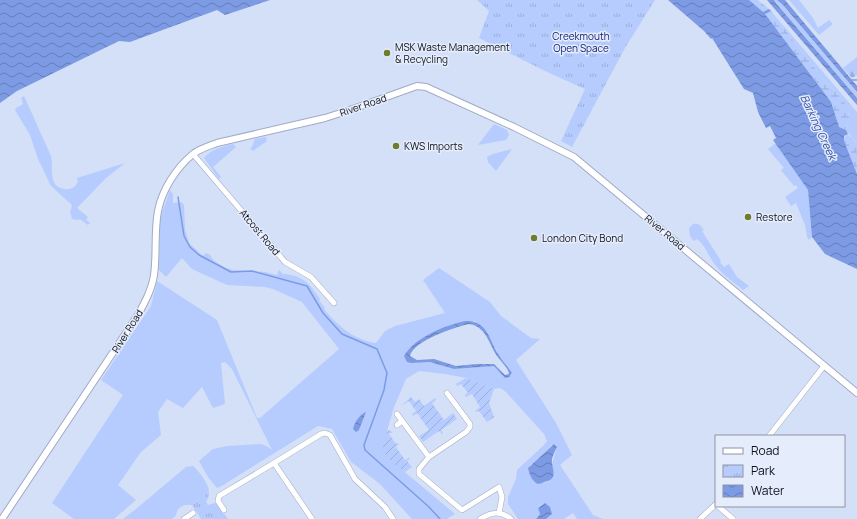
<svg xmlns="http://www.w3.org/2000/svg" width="857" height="519" font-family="Manrope,sans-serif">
  <defs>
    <pattern id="forest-firs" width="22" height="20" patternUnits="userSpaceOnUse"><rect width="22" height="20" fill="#b6ccfe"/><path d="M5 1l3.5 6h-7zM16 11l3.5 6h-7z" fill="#9baed9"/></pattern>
    <pattern id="wetland-marsh" width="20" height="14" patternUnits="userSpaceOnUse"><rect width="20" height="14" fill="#b6ccfe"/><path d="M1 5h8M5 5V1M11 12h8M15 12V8" fill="none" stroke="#9baed9"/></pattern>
    <pattern id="park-tufts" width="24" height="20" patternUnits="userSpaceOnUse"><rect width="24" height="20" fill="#b6ccfe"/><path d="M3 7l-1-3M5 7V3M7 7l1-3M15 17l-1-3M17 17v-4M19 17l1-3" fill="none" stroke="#9baed9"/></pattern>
    <pattern id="garden-furrows" width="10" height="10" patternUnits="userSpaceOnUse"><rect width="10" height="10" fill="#b6ccfe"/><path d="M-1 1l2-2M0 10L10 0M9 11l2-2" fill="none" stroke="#9baed9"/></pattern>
    <pattern id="water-waves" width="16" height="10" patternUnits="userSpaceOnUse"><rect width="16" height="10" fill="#7d9be4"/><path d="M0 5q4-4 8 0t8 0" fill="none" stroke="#657db8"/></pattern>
  </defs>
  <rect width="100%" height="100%" fill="#d4dff8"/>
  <g fill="#b6ccfe" fill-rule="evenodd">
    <path d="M774 0H777L783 5 857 92V98Z"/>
    <path d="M789 0H799L813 18 818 28 829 20 833 24 819 35Z"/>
    <path d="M771 11 857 112V144L846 130 849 119 848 108 840 95 826 83Z"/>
    <path d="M24 96 51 156C54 167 47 187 65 189 71 190 75 187 78 182L77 178 125 163 106 178 77 208 88 217 86 220 90 223 88 225 80 219 78 220 72 219 71 215 70 213 72 205 51 186 38 159 30 135 15 110 16 108 23 104 21 98Z"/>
    <path d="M494 124 507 130 509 135 506 140 478 145Z"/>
    <path d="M266 137 267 141 253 151 250 148 252 147 255 139Z"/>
    <path d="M776 143 808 190 812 237 809 240 807 237 805 225 796 203 791 206 785 197 798 188 796 185 794 186 781 170 784 168 768 149Z"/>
    <path d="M233 144 236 147 213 167 221 177 219 179 204 158C211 149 222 147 233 144Z"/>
    <path d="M512 149 496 171 488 162 487 157 493 154Z"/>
    <path d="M170 190 173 194V203L181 202 184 205 185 229 189 243 203 256 206 253 210 255 214 261 226 268 233 270 265 272 277 275 279 270 283 274C303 275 310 284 320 299L319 300 325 308 324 309C338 326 354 340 376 343L385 331 395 326 445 313 423 280 439 268 490 302 501 316 531 338 540 339 516 360 556 423 572 455 560 465 593 515 603 519H577L573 513 564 519H546L552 514 543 504 538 507 540 513 536 519H518L508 504V497L516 479 517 470 544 445 547 441 544 434 506 392 500 388 494 389 466 378 445 374 419 371 406 379 394 407 383 445 388 458 455 514 448 518V519H412L380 484 351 462 332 429 318 426 220 487 217 488 208 477 199 461 213 449 228 446 261 444 268 447 272 450 232 369 225 362 221 363 225 404 213 408 202 387 183 408 167 399 158 412 161 435 141 452 118 485 136 500 114 519H74L52 503 123 395 101 380 151 306 157 281 217 320 257 418H260L339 349 302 302 273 289 265 287 227 285 192 269 182 258 166 277 159 270 160 218ZM475 321 491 340 499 355 512 374 505 378 494 366 454 369 430 362 411 363 407 351 454 324ZM365 412 359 430 354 426ZM552 445 557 447C553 459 551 470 547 482 544 482 542 483 540 484 531 484 530 472 529 466L537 460Z"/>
    <path d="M693 224C699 223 701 226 704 230L702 231 721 261 720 262 724 267 729 264 737 277 749 286 743 290C735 283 724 276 717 267 709 258 706 246 697 239L694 241 690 236 689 228Z"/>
    <path d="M193 466C199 471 208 483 209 491L192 505H184L178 509 175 517 171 519H123L136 509 186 467Z"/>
  </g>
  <path fill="url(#forest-firs)" d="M857 57V75L852 78 843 68Z"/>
  <g fill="url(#wetland-marsh)">
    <path d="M744 0H758L769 9 763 14Z"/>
    <path d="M771 11 826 83 840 95 848 108 849 119 846 130 836 126 765 14Z"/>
    <path d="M848 134 857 144V200L836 145Z"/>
  </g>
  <g fill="url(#park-tufts)">
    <path d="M477 0H655L625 48 572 147 561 141 585 89 545 71 479 38 489 11Z"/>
    <path d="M209 491 208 499 206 501 208 505 214 503 217 504 228 519H201L192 505Z"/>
  </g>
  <g fill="url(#garden-furrows)">
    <path d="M466 378 494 389 489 403 494 417 487 422 479 411 476 412 475 411 480 407 472 394 466 397 465 395 468 393 461 384 457 386 456 384Z"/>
    <path d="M411 397 415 402 419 399 424 406 435 398 436 400 432 403 444 420 453 413 457 419 441 430 443 433 442 434 439 431 423 442 419 436 429 430 417 413 413 416 412 414 416 411 409 401 401 406Z"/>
    <path d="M388 430 393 432 389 434 396 444 398 443 399 444 396 447 405 460 409 458 410 459 407 461 412 467 405 472C397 466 382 457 383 445 383 440 386 435 388 430Z"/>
  </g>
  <g fill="url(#water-waves)" fill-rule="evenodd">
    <path d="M0 0H270L225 15 217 10 130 42 119 41 17 91 0 103Z"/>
    <path d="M668 0H749L763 12 769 9 771 11 765 14 831 102 839 127 846 130 848 134 844 136V141L857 174V269L825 254 812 237 808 190 773 140 776 138 770 126 766 128 758 112 753 93 744 89 712 38 711 39 704 31Z"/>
    <path d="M767 0H774L776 3 857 98V105Z"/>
    <path d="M777 0H785L857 86V92L783 5Z"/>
    <path d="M466 321C488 320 489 341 499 355 503 362 508 367 512 373L509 377 505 378 494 366 454 369 430 362 411 363 407 362 404 356C415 337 446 325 466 321ZM469 324C486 326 489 344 497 356 501 362 508 367 509 374L505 375 494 364H477L456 366 434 359 417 360 410 356C413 341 455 327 469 324Z"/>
    <path d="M366 412 359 430 356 432 353 429C354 423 360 414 366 412Z"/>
    <path d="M554 444 557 447C555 451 553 455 552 459 551 469 560 479 544 482 543 483 539 484 538 484 532 482 529 473 528 468Z"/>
    <path d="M545 503 550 507 552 514 546 519H536L540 514 538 508Z"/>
  </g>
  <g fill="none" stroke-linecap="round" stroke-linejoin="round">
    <g stroke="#7d9be4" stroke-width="1.5">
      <path d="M851 80H857"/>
      <path d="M178 197 184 236 190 247 199 255 231 272 252 271 307 286 323 313 342 334 377 349 387 373 384 390 364 445 365 450 429 507 440 519"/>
    </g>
    <defs>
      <g id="minor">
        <path d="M193 154 285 262 311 277 334 303"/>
        <path d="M447 393 470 424V427L466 432 429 457 419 469V474L462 510 499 487 502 497 499 513"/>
        <path d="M397 414 429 457"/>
        <path d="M397 425 402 421"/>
        <path d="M769 436 824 366"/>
        <path d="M274 463 321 434 325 433 330 435 355 479 385 507 393 519"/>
        <path d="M718 506 733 519"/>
        <path d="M224 510 218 501 219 496 274 463 312 519"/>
        <path d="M184 519 193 513"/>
        <path d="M480 519C491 512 501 510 511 519"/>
        <path d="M700 519 716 504"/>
      </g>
      <path id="tertiary" d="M2 519 138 315C145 302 152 289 154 275 157 254 154 232 158 211 162 190 176 168 193 154 199 149 209 146 217 143L325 118 350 110 417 86 426 87 514 127 574 157 857 393"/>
    </defs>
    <use href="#minor" stroke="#a1abc4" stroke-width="6"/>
    <use href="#tertiary" stroke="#a1abc4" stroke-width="8"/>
    <use href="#minor" stroke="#fff" stroke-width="5"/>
    <use href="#tertiary" stroke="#fff" stroke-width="6"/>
  </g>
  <g fill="#6f7d2a" stroke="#e5ecfc" stroke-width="1.5">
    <circle cx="387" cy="53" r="4"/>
    <circle cx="396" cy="146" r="4"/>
    <circle cx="748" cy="217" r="4"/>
    <circle cx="534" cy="238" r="4"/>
  </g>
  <g text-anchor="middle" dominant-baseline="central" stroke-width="3" stroke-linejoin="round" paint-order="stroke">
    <g font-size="10" fill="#0b1b6f" stroke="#e5ecfc">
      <text x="581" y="36">Creekmouth<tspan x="581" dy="12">Open Space</tspan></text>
    </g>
    <g font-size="10" fill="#0e111a" stroke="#e5ecfc" text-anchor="start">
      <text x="395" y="47">MSK Waste Management<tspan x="395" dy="12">&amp; Recycling</tspan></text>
      <text x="404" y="146">KWS Imports</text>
      <text x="756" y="217">Restore</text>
      <text x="542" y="238">London City Bond</text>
    </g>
    <g font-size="10" fill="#0e111a" stroke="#e5ecfc">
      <text transform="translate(363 105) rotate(-19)">River Road</text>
      <text transform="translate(260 232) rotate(50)">Atcost Road</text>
      <text transform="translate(665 232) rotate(40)">River Road</text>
      <text transform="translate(127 331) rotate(-58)">River Road</text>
    </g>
    <g font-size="11" font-style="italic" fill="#314ea4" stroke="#e5ecfc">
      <text transform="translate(819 127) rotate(65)">Barking Creek</text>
    </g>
  </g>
  <rect x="715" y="435" width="130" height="72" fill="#e5ecfc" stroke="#8f94a2"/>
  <rect x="723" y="448" width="20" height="6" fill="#ffffff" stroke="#8f94a2"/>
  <text x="751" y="455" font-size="12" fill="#0e111a">Road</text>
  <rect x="723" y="465" width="20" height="12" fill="url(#park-tufts)" stroke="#8f94a2"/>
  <text x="751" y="475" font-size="12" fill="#0e111a">Park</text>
  <rect x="723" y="485" width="20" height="12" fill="url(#water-waves)" stroke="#8f94a2"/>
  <text x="751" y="495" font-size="12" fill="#0e111a">Water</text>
</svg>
